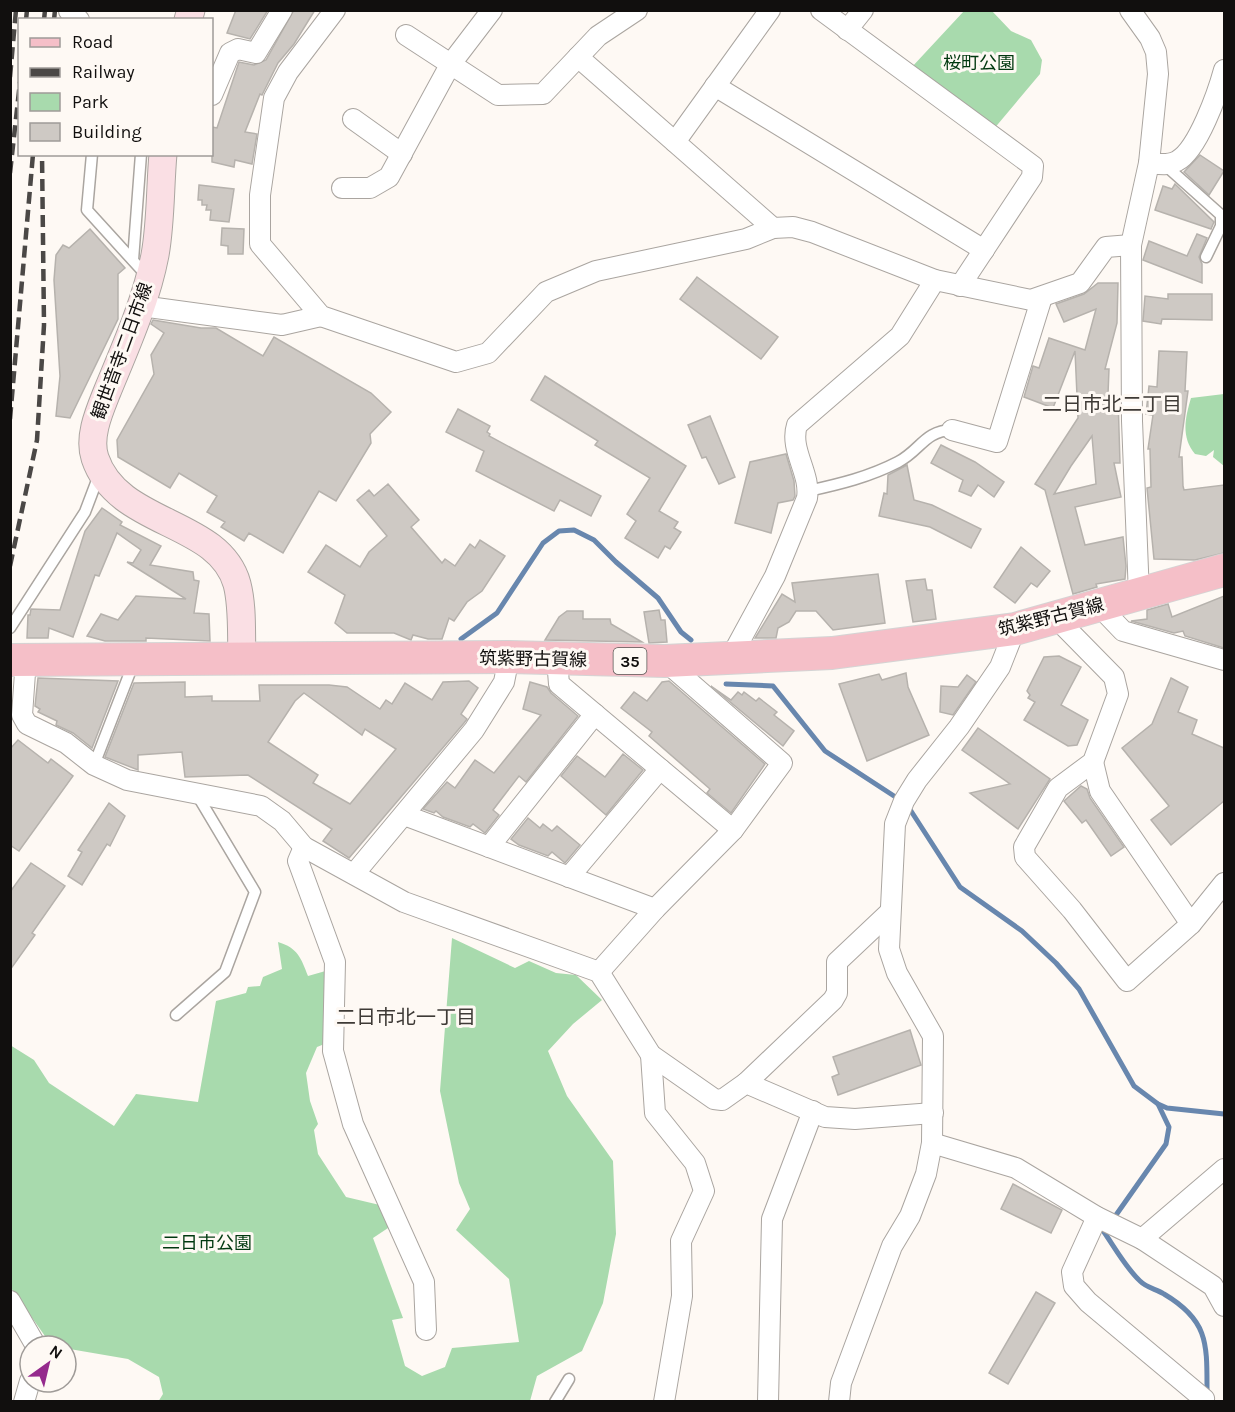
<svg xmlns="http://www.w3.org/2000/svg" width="1235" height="1412" font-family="Karla,'Noto Sans JP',sans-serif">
  <rect width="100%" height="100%" fill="#fef9f4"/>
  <g fill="#a8daad">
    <path d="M964 11H992L1011 31 1031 40 1042 60 1040 74 993 130 911 68Z"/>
    <path d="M1224 394V466L1213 457 1214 450 1206 456 1195 454C1181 437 1185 418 1191 398Z"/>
    <path d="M452 938 515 968 529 961 556 973 576 975 602 1000 573 1024 548 1051 567 1096 613 1161 616 1234 603 1303 582 1351 537 1376 530 1401 158 1402 163 1394 159 1377 128 1359 52 1346 11 1288 10 1045 34 1060 49 1083 114 1126 136 1094 198 1102 216 1001 246 993 248 987 260 986 263 977 282 969 278 942C298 948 301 958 308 976L329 970 327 1043 317 1047 306 1073 310 1101 318 1124 314 1130 318 1154 346 1197 384 1206 388 1228 373 1238 403 1318 392 1320 405 1366 422 1376 445 1367 452 1348 519 1342 509 1279 456 1230 470 1209 459 1183 440 1091Z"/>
  </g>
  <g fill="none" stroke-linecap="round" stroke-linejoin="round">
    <g stroke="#6887ae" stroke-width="5">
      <path d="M461 639 497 613 543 543 559 531 574 530 594 540 616 562 658 598 681 632 691 640"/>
      <path d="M726 684 773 686 825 751 894 796"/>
      <path d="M911 811 960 887 1022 931 1056 963 1079 989 1134 1086 1158 1104 1167 1108 1224 1114"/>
      <path d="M1116 1215 1166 1144 1169 1127 1158 1104"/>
      <path d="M1104 1232C1115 1248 1126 1268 1140 1281 1147 1288 1156 1289 1164 1294 1208 1320 1207 1343 1207 1389"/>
    </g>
  </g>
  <g fill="#cec9c4" stroke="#b6b2ad" stroke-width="1.5" fill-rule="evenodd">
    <path d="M236 10H268L250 39 227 33Z"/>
    <path d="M294 10H315L294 44 278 63 262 95 260 94 245 132 257 134 252 164 235 160 234 167 212 162V127L217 128 239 62 254 65 266 60Z"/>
    <path d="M1200 155 1224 171 1209 195 1184 172Z"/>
    <path d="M1175 184 1214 222 1211 229 1155 210 1163 186 1172 189Z"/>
    <path d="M199 185 234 189 229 222 210 220 211 210H206L207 205H202V200H198Z"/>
    <path d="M222 228 244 229 243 254H228V246L221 245Z"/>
    <path d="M90 229 125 268 118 274V319L70 418 56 416 60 376 54 280 56 255 63 245 69 248Z"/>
    <path d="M1197 234 1207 238 1199 257 1202 264V283L1143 260 1149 241 1187 256Z"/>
    <path d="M697 277 778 337 761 359 680 299Z"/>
    <path d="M1098 283H1118L1117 323 1105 369H1109L1108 394H1115L1118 397 1120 463H1114L1121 497 1075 507 1085 545 1123 537 1126 566 1125 579 1096 584 1097 587 1073 594 1045 490 1035 484 1078 418 1075 351 1053 408 1024 397 1033 366 1039 368 1049 338 1085 350 1096 309 1064 322 1056 304 1084 294ZM1092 436 1096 484 1054 494 1071 466Z"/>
    <path d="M1168 294H1212V320L1162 319 1161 324 1143 321 1145 296 1168 299Z"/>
    <path d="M153 320 201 328H216L263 356 274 337 371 393 391 412 370 434 371 443 336 501 319 491 283 553 249 533 244 541 221 527 225 522 207 512 217 496 179 473 170 488 118 457 117 440 154 374 151 355 164 333 151 324Z"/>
    <path d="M1159 351 1187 352 1185 391H1188L1179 457H1182L1183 486 1184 490 1224 485V553L1195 560 1154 559 1147 488 1151 487 1150 449H1148L1153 415 1146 414 1149 386 1157 387Z"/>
    <path d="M545 376 686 466 659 511 678 522 674 528 681 532 670 549 665 546 658 558 625 538 636 521 627 514 650 478 595 445 598 441 531 400Z"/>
    <path d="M458 409 490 426 487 432 490 434 489 436 601 496 591 516 560 500 554 511 476 471 484 451 446 432Z"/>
    <path d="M710 416 735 477 719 484 706 457 702 458 688 425Z"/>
    <path d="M941 445 975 462 1004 482 994 497 978 485 971 496 959 491 963 480 931 463Z"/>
    <path d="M786 454 794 481 795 496 793 500 778 503 771 533 735 523 750 462Z"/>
    <path d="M907 465 914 500 932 505 981 529 971 548 930 527 879 516 884 493 887 494 888 475Z"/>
    <path d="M388 484 419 520 411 527 442 563 445 559 455 566 470 544 475 548 480 540 505 556 482 591 467 602 454 621 449 618 442 639H428L413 635 411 640 394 633H347L335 623 345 595 308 572 326 545 360 567 369 552 387 536 357 500 369 490 374 496Z"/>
    <path d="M102 508 122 522 120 525 161 546 150 565 193 572 194 580 199 581 194 613 209 614 210 641 146 638V641H105L87 636 101 614 118 620 136 596 186 599 127 562 133 563 141 550 117 533 99 576 95 575 73 637 49 628 48 638H27L28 615H30L31 609 60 610 85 531Z"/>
    <path d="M1021 547 1050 571 1037 587 1031 583 1015 603 994 587Z"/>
    <path d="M878 574 885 623 833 630 816 611H796L789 622 778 628 776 638H755L782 594 795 602 792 583Z"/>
    <path d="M925 579 927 590H932L936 619 913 622 906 581Z"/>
    <path d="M1224 596V648L1185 636 1183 631 1174 633 1131 621 1147 619V610L1168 604 1172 617Z"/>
    <path d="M659 610 661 620H665L667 642 649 643 644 612Z"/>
    <path d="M567 611H583V619H610L611 624 642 642 545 640 559 617Z"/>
    <path d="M1059 656 1081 667 1061 705 1088 720 1077 745 1068 746 1024 720 1035 702 1028 698 1030 695 1027 691 1044 657Z"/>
    <path d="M906 673 908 687 929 735 867 761 839 684 879 674 882 680Z"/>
    <path d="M967 675 976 682 953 715 940 712 941 686 958 687Z"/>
    <path d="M38 678 118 681 92 748 73 733 56 725 57 721 38 712 40 709 35 706Z"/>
    <path d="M1171 678 1188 687 1178 712 1197 720 1192 734 1224 748V801L1171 845 1151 820 1169 806 1122 748 1152 724Z"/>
    <path d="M469 681 478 688 461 714 467 719 464 723 349 858 323 841 332 829 248 775 185 777 182 752 138 755V770L105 757 134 683 185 682V697L212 696V701H260L259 685H329L347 687 380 709 386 700 392 704 405 683 432 700 443 682ZM304 693 362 735 365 729 396 749 350 804 313 783 318 775 268 742 295 701Z"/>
    <path d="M669 681 765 764 731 813 707 793 710 789 649 736 652 732 621 708 634 692 647 701 662 682Z"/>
    <path d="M530 682 547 687 551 693 578 716 526 782 519 776 493 810 499 815 485 833 473 824 470 827 443 817 436 811 434 813 423 809 447 782 455 788 475 760 494 773 541 715 523 709Z"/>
    <path d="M711 686 731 700 738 692 742 695 744 692 756 701 759 698 777 712 774 715 794 731 783 746Z"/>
    <path d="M978 728 1050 779 1018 829 970 793 1010 784 962 750Z"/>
    <path d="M18 740 48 763 51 759 73 776 19 851 10 845V749Z"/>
    <path d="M623 754 643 770 606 815 561 776 577 756 605 777Z"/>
    <path d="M1081 786 1087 789 1090 798 1124 847 1111 856 1086 820 1082 823 1064 801Z"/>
    <path d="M109 803 125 816 110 846 107 844 82 885 68 876 82 852 78 850Z"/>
    <path d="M528 818 540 828 543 824 552 831 557 826 580 845 565 863 552 852 548 856 519 845 511 839Z"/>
    <path d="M31 863 65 886 32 933 35 935 10 970V892Z"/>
    <path d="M910 1030 921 1065 838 1095 832 1077 839 1074 833 1057Z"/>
    <path d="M1013 1184 1062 1210 1051 1233 1001 1209Z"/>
    <path d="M1036 1292 1055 1303 1008 1384 989 1373Z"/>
  </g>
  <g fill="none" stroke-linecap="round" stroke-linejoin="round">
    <defs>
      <g id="lane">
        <path d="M92 154 87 210 147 276"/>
        <path d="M1165 165 1221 215V226L1206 257"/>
        <path d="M133 260 141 154"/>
        <path d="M808 491C840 484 869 477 898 462 921 450 924 431 952 430"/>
        <path d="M10 628 85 512 99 475"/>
        <path d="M94 765 134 662"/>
        <path d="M176 1015 225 972 255 892 196 793"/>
        <path d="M555 1402 569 1379"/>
      </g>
      <g id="street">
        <path d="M335 10 288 72 274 98 260 195V244L321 316 456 362 488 353 546 292 596 271 746 239 773 228 793 227 812 232 935 280 1031 300 1080 283 1106 247 1131 245"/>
        <path d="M821 10 1033 166 1032 177 960 286"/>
        <path d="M1130 10 1150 38 1156 52 1158 74 1149 163 1131 245 1132 421 1139 595"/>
        <path d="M69 11 79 20"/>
        <path d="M847 30 863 10"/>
        <path d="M406 35 498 95 543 94 598 36 637 10"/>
        <path d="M578 57 773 228"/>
        <path d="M715 86 984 250"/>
        <path d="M212 95 230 53 238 49 256 53 282 10"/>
        <path d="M353 119 402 154"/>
        <path d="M675 142 770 10"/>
        <path d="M1149 163C1158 164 1168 166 1177 161 1198 150 1218 92 1224 70"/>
        <path d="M342 188H370L389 177 450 65 492 10"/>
        <path d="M141 306 282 325 321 316"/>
        <path d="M952 430 997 442 1042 297"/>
        <path d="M1099 606 1123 631 1224 660"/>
        <path d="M1056 618 1114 677 1118 694 1093 762 1058 788 1024 847 1025 857 1072 910 1127 981 1191 924 1224 883"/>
        <path d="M731 657 775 576 807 498C811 473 789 450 797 425L900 336 935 280"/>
        <path d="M26 659 22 715 27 724 66 743 94 765 127 780 261 806 282 821 304 847 404 902 599 972 651 1055 714 1099 722 1100 746 1083 825 1117 855 1119 933 1113"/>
        <path d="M557 659 559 684 733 830"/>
        <path d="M1093 762 1100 791 1191 924"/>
        <path d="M404 815 655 909"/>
        <path d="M304 847 298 861 335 962 333 1051 353 1124 424 1282 426 1330"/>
        <path d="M489 847 595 714"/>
        <path d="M354 874 474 730 504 682 509 657"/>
        <path d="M569 877 660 769"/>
        <path d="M599 972 655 909 733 830 782 763 665 661"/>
        <path d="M651 1055 655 1113 695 1163 704 1191 681 1241 682 1296 664 1402"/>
        <path d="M746 1083 833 1000 837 993V962L890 912"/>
        <path d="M932 1143 1016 1168 1097 1217 1142 1239 1213 1286 1224 1306"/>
        <path d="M1097 1217 1072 1272 1074 1286 1088 1302 1204 1399 1203 1402"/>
        <path d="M1142 1239 1224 1169"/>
        <path d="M10 1301 36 1346"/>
        <path d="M24 1402 30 1381"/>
        <path d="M768 1402 772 1219 813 1111"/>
        <path d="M839 1402 841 1383 892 1246 910 1216 926 1174 932 1143 933 1036 897 973 889 949 895 824 904 801 917 780 959 727 1000 667 1015 629"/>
      </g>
      <g id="secondary">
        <path d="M188 20 191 10"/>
        <path d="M163 154C160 187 161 222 155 255 146 302 125 348 107 392 99 412 88 437 95 458 118 527 219 519 237 584 243 607 241 634 242 657"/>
      </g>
      <path id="primary" d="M10 660 509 657 665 661 832 653 1015 629 1224 570"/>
    </defs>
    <use href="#lane" stroke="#aaa5a0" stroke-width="13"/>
    <use href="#street" stroke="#aaa5a0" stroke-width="22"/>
    <use href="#secondary" stroke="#aaa5a0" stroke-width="29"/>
    <use href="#primary" stroke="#d4d4d4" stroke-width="34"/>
    <use href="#lane" stroke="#fff" stroke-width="10"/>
    <use href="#street" stroke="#fff" stroke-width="20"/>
    <use href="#secondary" stroke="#fadfe4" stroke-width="27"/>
    <use href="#primary" stroke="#f5bfc8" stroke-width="32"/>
    <g stroke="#4b4846" stroke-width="4.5" stroke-dasharray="12 6" stroke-linecap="butt">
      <path d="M26 20 27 10"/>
      <path d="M44 20 45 10"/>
      <path d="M54 20 55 10"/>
      <path d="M10 77 16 10"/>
      <path d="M10 173 20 82"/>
      <path d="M10 419 33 154"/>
      <path d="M10 566 37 440 44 325 42 154"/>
    </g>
  </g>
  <g text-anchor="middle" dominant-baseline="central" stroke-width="6" stroke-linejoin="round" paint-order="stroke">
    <rect fill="#fef9f4" stroke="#585553" stroke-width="1.5" x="613.5" y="648" width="33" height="26" rx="4.5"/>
    <g font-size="16" font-weight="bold" fill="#110f0e">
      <text x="630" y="661">35</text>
    </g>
    <g font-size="18" fill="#00380f" stroke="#fef9f4">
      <text x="979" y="63">桜町公園</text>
      <text x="207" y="1243">二日市公園</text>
    </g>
    <g font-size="18" fill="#110f0e" stroke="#fef9f4">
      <text transform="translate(122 351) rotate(-70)">観世音寺二日市線</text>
      <text transform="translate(1051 617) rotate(-14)">筑紫野古賀線</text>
      <text transform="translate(533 659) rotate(1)">筑紫野古賀線</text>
    </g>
    <g font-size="20" fill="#3e3a36" stroke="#fef9f4">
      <text x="1112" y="404">二日市北二丁目</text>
      <text x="406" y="1017">二日市北一丁目</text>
    </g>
  </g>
  <rect width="1235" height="1412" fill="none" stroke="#110f0e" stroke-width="24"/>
  <rect x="18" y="18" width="195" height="138" fill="#fef9f4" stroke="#9f9b98" stroke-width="1.5"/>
  <rect x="30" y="38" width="30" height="9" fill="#f5bfc8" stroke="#9f9b98" stroke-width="1.5"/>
  <text x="72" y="48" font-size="18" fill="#110f0e">Road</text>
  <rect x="30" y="68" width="30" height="9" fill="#4b4846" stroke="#9f9b98" stroke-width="1.5"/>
  <text x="72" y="78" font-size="18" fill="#110f0e">Railway</text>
  <rect x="30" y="93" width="30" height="18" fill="#a8daad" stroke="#9f9b98" stroke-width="1.5"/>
  <text x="72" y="108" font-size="18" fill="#110f0e">Park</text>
  <rect x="30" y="123" width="30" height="18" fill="#cec9c4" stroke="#9f9b98" stroke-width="1.5"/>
  <text x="72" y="138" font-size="18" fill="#110f0e">Building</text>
  <g transform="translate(48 1364) rotate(34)"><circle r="28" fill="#fef9f4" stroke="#9f9b98" stroke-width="1.5"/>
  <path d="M0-4.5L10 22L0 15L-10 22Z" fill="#952a8d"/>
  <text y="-9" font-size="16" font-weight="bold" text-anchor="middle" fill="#110f0e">N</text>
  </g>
</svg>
